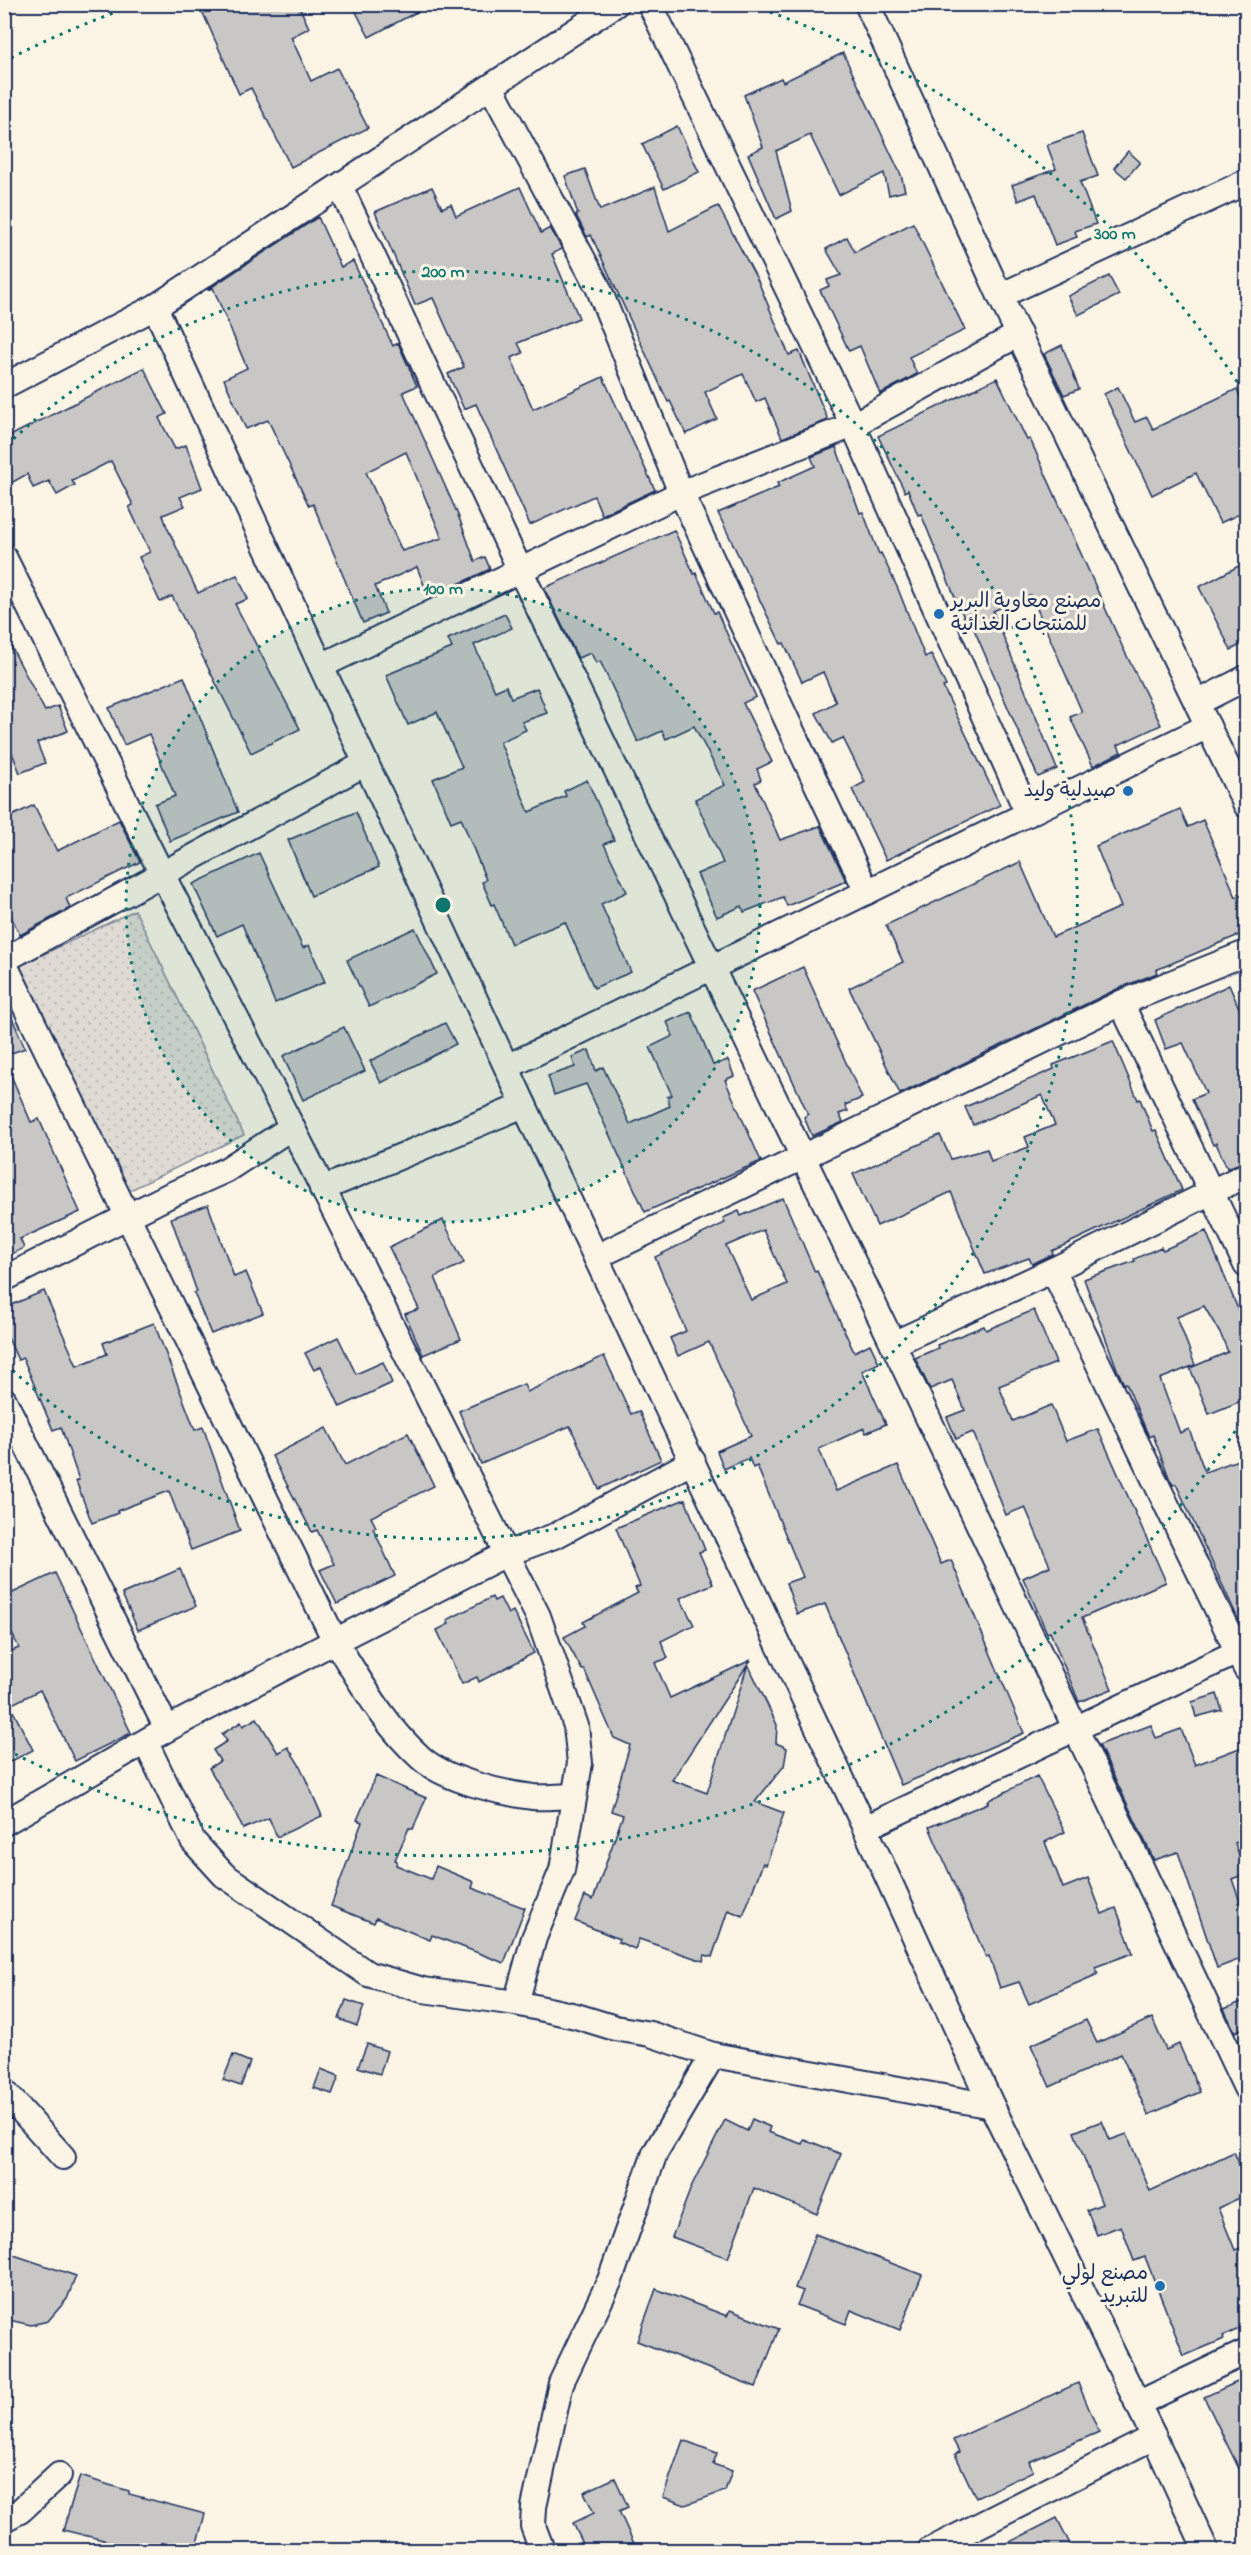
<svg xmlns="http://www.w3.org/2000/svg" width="1251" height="2555" font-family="'Indie Flower','Playpen Sans Arabic',sans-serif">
  <defs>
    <pattern id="grass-dots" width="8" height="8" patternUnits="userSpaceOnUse" patternTransform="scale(1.5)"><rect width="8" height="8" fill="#dfdbd4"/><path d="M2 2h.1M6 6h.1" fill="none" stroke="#bfbcb8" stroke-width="1.8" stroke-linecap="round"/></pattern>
  </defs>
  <rect width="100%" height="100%" fill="#fcf5e5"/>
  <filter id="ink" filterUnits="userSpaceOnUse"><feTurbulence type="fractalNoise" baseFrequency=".0167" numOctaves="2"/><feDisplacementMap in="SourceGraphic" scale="12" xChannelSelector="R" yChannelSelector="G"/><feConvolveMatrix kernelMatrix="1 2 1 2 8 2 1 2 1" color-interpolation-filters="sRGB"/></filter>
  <g filter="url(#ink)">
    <path fill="url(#grass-dots)" stroke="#7d8599" stroke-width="1.5" d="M135 910 244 1135 124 1193 15 968Z"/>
    <g fill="#c8c7c6" stroke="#1b2f5e" stroke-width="1.5" fill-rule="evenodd">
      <path d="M199 4H298L309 28 291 37 311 81 337 68 368 128 291 167 251 88 239 94Z"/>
      <path d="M352 4H432L369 37Z"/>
      <path d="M843 53 901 175 905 191 889 195 884 173 839 195 810 135 776 151 792 211 776 219 748 154 763 147 744 95 781 78 783 82Z"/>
      <path d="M677 126 699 172 664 189 642 144Z"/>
      <path d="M1082 133 1098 176 1080 182 1096 224 1075 231 1077 237 1055 245 1036 194 1018 201 1012 185 1056 169 1047 145Z"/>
      <path d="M1128 151 1140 162 1126 178 1114 168Z"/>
      <path d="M585 169 600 210 655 187 669 231 718 206 758 281 789 355 799 351 828 420 782 438 765 398 756 402 743 374 705 392 717 419 686 434 670 401 668 402 591 235 587 237 576 215 578 214 565 176Z"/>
      <path d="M432 187 442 208 451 204 456 216 520 187 541 233 550 228 562 249 552 254 579 318 518 343 523 353 511 358 533 409 603 377 655 490 602 515 594 496 530 525 476 404 464 409 448 374 464 367 433 298 415 305 375 212Z"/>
      <path d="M318 217 341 267 353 261 393 346 398 343 417 386 403 392 458 515 475 561 485 557 490 569 429 598 417 567 375 586 386 613 363 623 313 504 309 506 268 420 246 429 224 379 247 368 213 288 207 290ZM406 452 442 538 402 551 366 472Z"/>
      <path d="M913 223 965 330 909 357 917 374 880 394 860 346 849 351 820 290 829 286 827 280 841 275 826 249 847 237 855 252Z"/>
      <path d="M1109 276 1119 295 1078 315 1068 296Z"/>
      <path d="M1062 345 1079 389 1064 395 1044 354Z"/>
      <path d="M144 368 167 414 159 418 175 449 186 445 202 488 180 497 185 506 163 515 167 527 198 593 237 575 248 599 235 604 300 729 251 753 172 596 160 602 139 557 150 552 129 507 133 505 111 461 72 481 75 485 57 495 49 481 33 488 27 474 4 487V439Z"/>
      <path d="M997 378 1027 440 1030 439 1123 648 1161 725 1118 745 1121 752 1093 766 1070 717 1082 712 1031 595 993 611 1057 769 1038 777 970 620 966 622 954 595 921 514 918 515 908 490 905 492 878 436Z"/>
      <path d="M1118 387 1135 422 1147 417 1153 429 1237 389 1246 410V511L1220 523 1196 473 1152 495 1104 394Z"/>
      <path d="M836 447 860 513 863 512 879 554 881 553 898 589 925 657 931 654 946 686 943 687 1000 805 886 860 852 789 865 782 843 738 832 743 816 713 836 702 823 672 802 682 784 643 781 644 718 513 779 487 777 483 815 466 811 457Z"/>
      <path d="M674 530 694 574 696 573 714 613 717 612 756 697 743 703 772 762 757 769 761 780 755 783 780 840 820 826 846 881 787 906 783 897 744 912 742 906 717 917 697 874 723 863 695 799 725 785 694 726 666 739 662 731 638 742 600 661 596 663 591 653 578 658 544 588Z"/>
      <path d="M1246 562V642L1231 650 1199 587Z"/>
      <path d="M505 614 512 628 474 645 495 691 506 686 511 698 537 688 547 713 522 722 526 730 500 742 529 812 566 796 564 791 587 780 614 840 604 844 627 892 601 904 631 972 594 988 565 922 511 944 494 904 492 905 482 882 486 880 461 818 451 822 433 779 462 767 437 712 408 725 386 675 452 648 448 639Z"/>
      <path d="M4 633 45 711 58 706 68 731 37 743 45 763 20 773 4 733Z"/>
      <path d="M184 677 238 812 170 841 155 804 175 796 149 734 124 745 109 708Z"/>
      <path d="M34 805 57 851 119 820 140 862 66 898 70 908 20 935 4 902V820Z"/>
      <path d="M1180 809 1188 827 1203 820 1236 897 1246 892V932L1156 970 1157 973 1115 990 900 1094 849 988 903 962 886 925 1020 862 1053 937 1121 907 1096 846Z"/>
      <path d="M356 812 379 867 311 896 288 840Z"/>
      <path d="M259 853 303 948 309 945 325 982 275 1003 242 924 217 936 193 884Z"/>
      <path d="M415 928 437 974 369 1007 347 960Z"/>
      <path d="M803 967 862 1098 845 1105 848 1111 839 1114 843 1122 812 1136 804 1117 808 1114 752 991Z"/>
      <path d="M1229 985 1246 1024V1161L1227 1168 1216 1143 1213 1145 1192 1099 1206 1093 1183 1043 1166 1049 1155 1020Z"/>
      <path d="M4 999 25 1048 4 1056Z"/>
      <path d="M691 1012 713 1065 728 1060 734 1076 725 1080 761 1161 645 1212 586 1084 554 1095 548 1076 575 1067 572 1057 589 1050 596 1071 603 1067 630 1124 670 1106 667 1097 672 1095 650 1047 673 1036 667 1022Z"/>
      <path d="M445 1023 456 1044 381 1083 370 1061Z"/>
      <path d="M344 1027 365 1071 303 1100 283 1056Z"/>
      <path d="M1113 1041 1138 1100 1140 1099 1153 1131 1156 1130 1182 1190 1052 1251 1053 1254 1032 1264 1029 1258 985 1274 951 1192 877 1226 853 1174 940 1135 951 1159 987 1149 991 1161 1029 1147 1025 1137 1055 1125 1042 1095 973 1125 965 1107 1054 1069 1053 1065Z"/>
      <path d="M4 1059 31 1122 39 1119 80 1212 20 1239 24 1248 4 1258Z"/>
      <path d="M783 1198 815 1272 817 1271 854 1352 870 1344 879 1363 862 1371 886 1424 866 1433 864 1428 819 1449 836 1491 898 1465 941 1564 951 1560 1024 1733 901 1785 825 1604 797 1614 786 1583 803 1577 757 1466 753 1468 749 1458 724 1469 717 1451 751 1436 709 1342 678 1356 670 1338 686 1331 655 1257 725 1223 723 1218 739 1211 741 1216ZM763 1230 787 1284 751 1300 726 1246Z"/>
      <path d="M208 1205 234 1277 246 1272 263 1313 211 1334 194 1293 197 1292 171 1218Z"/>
      <path d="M443 1220 464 1263 435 1277 461 1339 423 1355 405 1314 419 1309 389 1247Z"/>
      <path d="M1206 1231 1246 1329V1399L1209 1414 1190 1368 1228 1352 1221 1335 1204 1306 1177 1317 1195 1365 1160 1379 1180 1433 1189 1429 1205 1472 1246 1457 1245 1634 1176 1484 1173 1485 1170 1480 1153 1435 1149 1437 1126 1383 1124 1384 1117 1369 1084 1279 1135 1261 1134 1259 1161 1247 1163 1250Z"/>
      <path d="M44 1291 77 1366 107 1354 103 1343 154 1323 195 1430 203 1427 240 1531 191 1550 169 1491 117 1511 118 1513 92 1523 76 1481 79 1480 61 1427 53 1430 23 1358 18 1360 4 1329V1308Z"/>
      <path d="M1034 1310 1056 1363 999 1386 1013 1421 1051 1405 1066 1441 1098 1429 1166 1582 1082 1618 1112 1689 1079 1702 1050 1632 1047 1633 1023 1578 1050 1566 1025 1507 1006 1515 973 1432 956 1439 947 1417 965 1410 952 1380 930 1389 915 1358 938 1348 937 1345 984 1326 986 1330Z"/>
      <path d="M338 1337 356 1374 383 1362 392 1383 340 1407 321 1366 314 1370 305 1353Z"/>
      <path d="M604 1356 631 1414 639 1411 661 1460 599 1489 570 1426 481 1464 459 1411 524 1384 527 1392Z"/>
      <path d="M326 1428 345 1465 408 1433 434 1486 371 1517 376 1527 373 1528 395 1576 337 1604 320 1570 334 1564 317 1530 312 1532 272 1456Z"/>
      <path d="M685 1499 705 1550 699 1552 713 1584 680 1598 694 1625 661 1641 668 1658 655 1663 670 1698 751 1660 748 1664 777 1725 776 1743 787 1748 784 1766 755 1802 784 1813 766 1865 763 1863 743 1916 728 1910 712 1957 705 1955 703 1961 639 1939 635 1949 618 1942 619 1939 575 1921 585 1896 593 1900 623 1815 611 1811 630 1745 614 1738 584 1669 582 1670 564 1637 585 1626 583 1622 638 1593 635 1588 640 1586 616 1528ZM748 1664 707 1793 672 1780Z"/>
      <path d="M180 1569 196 1606 138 1630 122 1594Z"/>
      <path d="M55 1573 131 1733 75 1761 40 1690 10 1705 33 1750 4 1765V1654L19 1648 4 1617V1597Z"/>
      <path d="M492 1597 494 1601 500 1598 508 1614 513 1611 534 1653 479 1682 477 1677 462 1684 437 1630 449 1624 447 1620Z"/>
      <path d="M1217 1694 1222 1710 1196 1717 1192 1702Z"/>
      <path d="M257 1718 278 1753 288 1747 300 1766 322 1816 277 1837 269 1818 243 1829 235 1812 209 1768 220 1761 213 1750 227 1741 222 1734 241 1722 243 1726Z"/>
      <path d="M1151 1725 1156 1738 1181 1729 1195 1765 1242 1747 1246 1759V1839L1235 1843 1245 1874 1232 1879 1246 1919V1957L1217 1968 1178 1852 1154 1860 1099 1745Z"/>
      <path d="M376 1776 426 1798 413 1829 409 1828 395 1860 397 1861 396 1865 431 1879 436 1866 474 1882 472 1888 525 1908 504 1963 432 1935 430 1940 376 1918 374 1923 331 1906 362 1822 357 1820Z"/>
      <path d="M1037 1776 1065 1832 1045 1842 1063 1888 1088 1878 1102 1914 1116 1908 1133 1953 1095 1967 1098 1974 1029 2004 1019 1982 1000 1988 989 1956 986 1957 929 1827 988 1803 987 1801Z"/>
      <path d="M346 2000 364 2006 357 2026 339 2019Z"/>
      <path d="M1246 2000V2027L1235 2032 1224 2009Z"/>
      <path d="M1152 2018 1166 2050 1179 2044 1200 2092 1148 2115 1121 2054 1050 2087 1031 2045 1086 2020 1097 2043Z"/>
      <path d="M367 2044 387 2051 380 2074 358 2067Z"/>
      <path d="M233 2055 250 2062 241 2086 223 2080Z"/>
      <path d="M321 2069 339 2076 332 2094 314 2088Z"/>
      <path d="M752 2119 770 2127 768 2132 802 2144 804 2139 841 2154 817 2214 754 2188 728 2258 672 2237 692 2185 725 2120 747 2131Z"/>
      <path d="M1102 2121 1110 2140 1127 2134 1150 2191 1234 2152 1246 2179V2195L1218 2208 1235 2250 1246 2246V2326L1223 2336 1224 2339 1184 2356 1145 2257 1134 2261 1121 2226 1097 2235 1087 2210 1102 2204 1074 2132Z"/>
      <path d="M815 2234 922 2275 900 2330 851 2310 846 2324 797 2305 803 2291 795 2288Z"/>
      <path d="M11 2254 76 2276 67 2299 48 2321 31 2325 4 2319V2274Z"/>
      <path d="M656 2289 727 2316 730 2310 779 2329 756 2387 637 2341Z"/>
      <path d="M1246 2378V2483L1204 2397Z"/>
      <path d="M1078 2383 1099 2432 1029 2462 1033 2471 976 2498 955 2454 959 2452 953 2440Z"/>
      <path d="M683 2440 717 2453 713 2464 732 2471 725 2491 685 2505 663 2497Z"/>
      <path d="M80 2476 129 2491V2494L205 2514 195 2550H144L63 2530Z"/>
      <path d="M615 2478 628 2507 619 2511 637 2550H586L573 2523 594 2513 584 2492Z"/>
      <path d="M1057 2518 1073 2550H994Z"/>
    </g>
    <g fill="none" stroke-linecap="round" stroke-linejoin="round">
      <defs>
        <g id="minor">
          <path d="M650 4 853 425 1028 814"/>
          <path d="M867 4 1000 296 1246 805"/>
          <path d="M491 87 598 287 681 493 867 892"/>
          <path d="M340 186 520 570 893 1344 1246 2088"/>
          <path d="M1000 296 1246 182"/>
          <path d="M155 307 524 1105 865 1828 992 2106 1154 2437 1206 2550"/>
          <path d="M4 386 155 307 616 4"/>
          <path d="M4 557 163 876 292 1127 538 1616 576 1726 580 1763 562 1870 534 1938 516 2003"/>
          <path d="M321 666 681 493 853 425 1019 334"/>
          <path d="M1197 703 1246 678"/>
          <path d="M4 960 366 763"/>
          <path d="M4 963 335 1641C361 1682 384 1725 421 1758 445 1780 501 1793 533 1797 546 1798 560 1796 574 1796"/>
          <path d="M1121 1003 1246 1265"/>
          <path d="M507 1067 1208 726"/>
          <path d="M322 1189 524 1105"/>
          <path d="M596 1257 1121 1003 1246 953"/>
          <path d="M1053 1270 1246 1669"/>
          <path d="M4 1279 168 1196 226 1170 292 1127"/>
          <path d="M893 1344 1053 1270 1246 1175"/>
          <path d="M4 1400 167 1729"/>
          <path d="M146 1743 193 1841 224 1875 368 1974 423 1990 516 2003 576 2016 615 2028 650 2034 713 2055 992 2106"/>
          <path d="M4 1823 167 1729 335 1641 506 1554 557 1535 693 1461"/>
          <path d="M865 1828 1246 1648"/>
          <path d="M4 2091 63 2157"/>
          <path d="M1137 2404 1246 2352"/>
          <path d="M4 2519 20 2511 59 2475"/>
          <path d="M542 2550 533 2526 534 2507 561 2383 610 2280 655 2153 713 2055"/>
          <path d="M930 2550 1154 2437"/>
        </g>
      </defs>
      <use href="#minor" stroke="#1b2f5e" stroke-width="28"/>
      <use href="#minor" stroke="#fcf5e5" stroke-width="24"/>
    </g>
  </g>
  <circle cx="443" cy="905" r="317" fill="#0f766e" fill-opacity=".12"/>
  <g fill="none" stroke="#0f766e" stroke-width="3" stroke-dasharray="3 6">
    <circle cx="443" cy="905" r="317"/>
    <path d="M7 445A634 634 0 1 1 7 1365"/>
    <path d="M1245 1416A951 951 0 0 1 11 1752M11 58A951 951 0 0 1 133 6M753 6A951 951 0 0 1 1245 394"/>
  </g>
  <g fill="#1f6fb2" stroke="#fcf5e5" stroke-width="2">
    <circle cx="939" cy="614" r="6"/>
    <circle cx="1128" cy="791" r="6"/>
    <circle cx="1160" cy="2286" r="6"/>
  </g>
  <g text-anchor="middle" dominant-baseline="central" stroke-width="6" stroke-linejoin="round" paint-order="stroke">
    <g font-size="20" fill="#1b2f5e" stroke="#fcf5e5" text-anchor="end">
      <text x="951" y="602" text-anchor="start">مصنع معاوية البرير<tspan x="951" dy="23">للمنتجات الغذائية</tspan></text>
      <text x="1116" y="791">صيدلية وليد</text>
      <text x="1148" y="2274">مصنع لولي<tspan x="1148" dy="23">للتبريد</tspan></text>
    </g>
  </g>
  <circle cx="443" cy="905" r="9" fill="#0f766e" stroke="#fcf5e5" stroke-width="3"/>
  <g font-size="18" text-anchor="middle" font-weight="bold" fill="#0f766e" stroke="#fcf5e5" stroke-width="6" stroke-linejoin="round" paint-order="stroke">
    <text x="1115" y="239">300 m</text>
    <text x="443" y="277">200 m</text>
    <text x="443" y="594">100 m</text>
  </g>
  <rect width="1251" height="2555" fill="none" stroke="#fcf5e5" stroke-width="24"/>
  <rect x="12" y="12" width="1227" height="2531" fill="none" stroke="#1b2f5e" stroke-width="2" filter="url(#ink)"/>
</svg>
